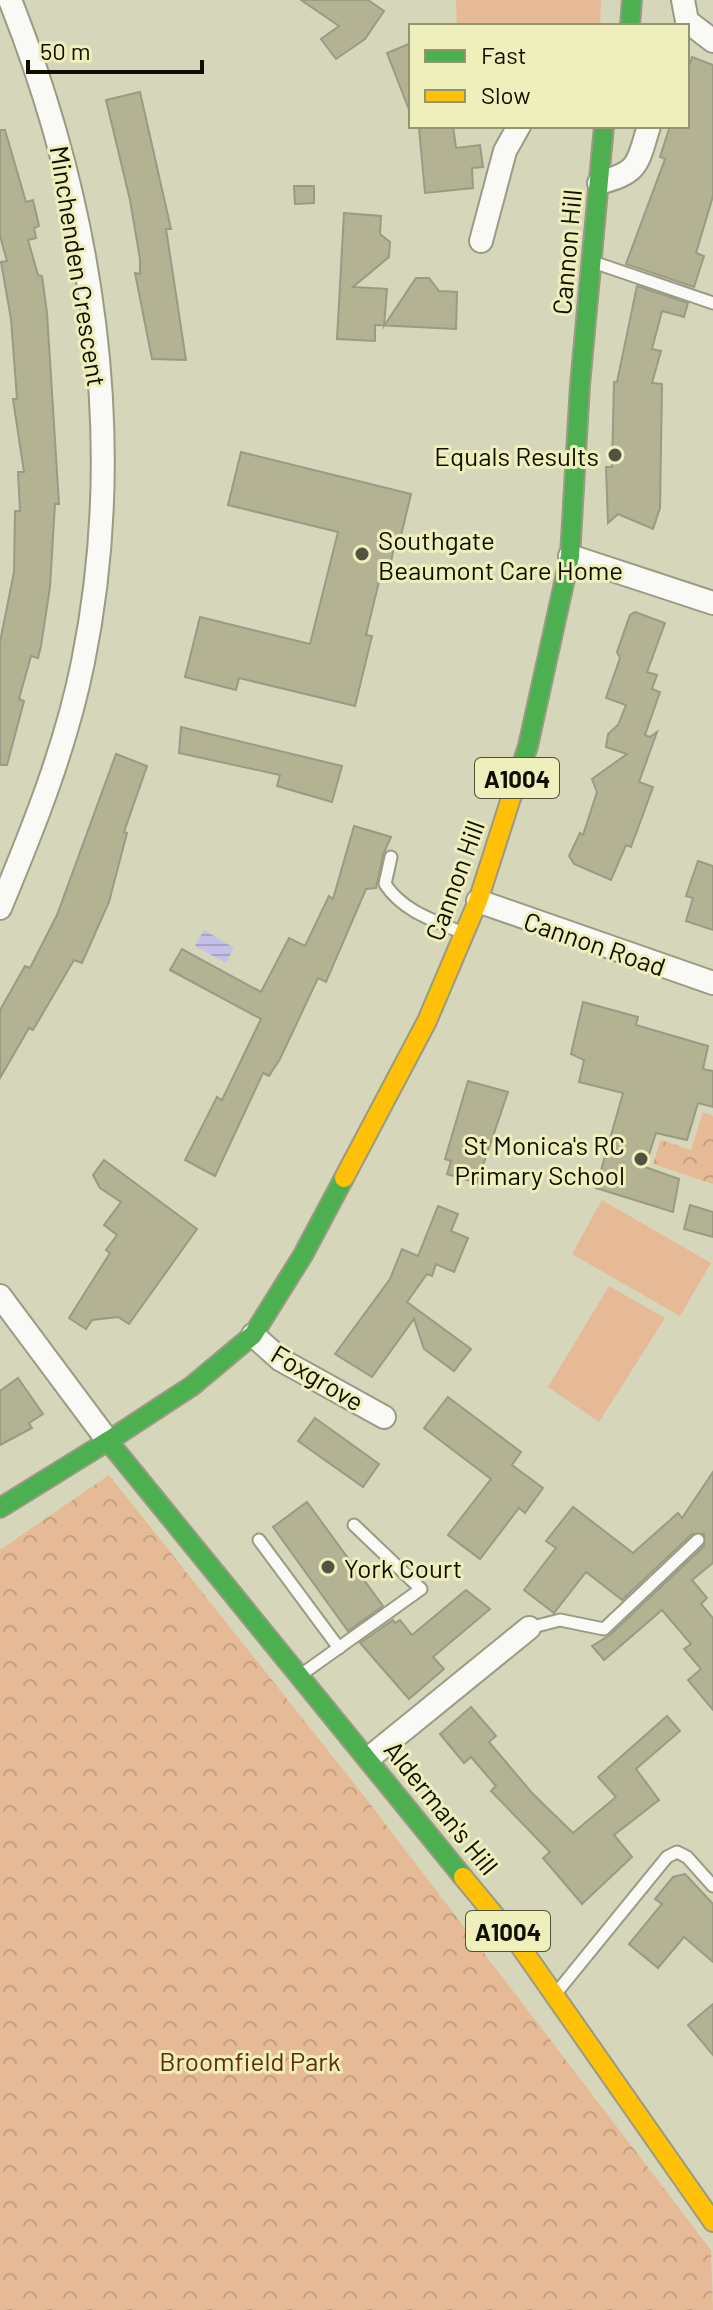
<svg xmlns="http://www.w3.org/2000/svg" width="713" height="2310" font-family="Barlow,sans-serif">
  <defs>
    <pattern id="park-crowns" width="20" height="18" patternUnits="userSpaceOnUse" patternTransform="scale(2)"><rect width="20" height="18" fill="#e6ba96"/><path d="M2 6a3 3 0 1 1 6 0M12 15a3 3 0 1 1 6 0" fill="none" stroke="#c49f80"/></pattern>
    <pattern id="water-rules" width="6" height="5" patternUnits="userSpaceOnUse" patternTransform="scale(2)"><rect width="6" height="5" fill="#c5c0e9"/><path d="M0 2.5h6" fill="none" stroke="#a8a4c6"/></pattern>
  </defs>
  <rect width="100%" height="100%" fill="#d6d6ba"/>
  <g fill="#e6ba96">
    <path d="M456 0H601L600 26H457Z"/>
    <path d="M602 1200 711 1263 680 1316 572 1254Z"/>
    <path d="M609 1286 665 1318 599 1422 548 1387Z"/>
  </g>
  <g fill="url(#park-crowns)">
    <path d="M703 1112 713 1116V1184L653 1164 661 1140 691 1150Z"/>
    <path d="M109 1475 357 1787 711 2250 713 2310H0V1550Z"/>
  </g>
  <path fill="url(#water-rules)" d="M204 930 234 948 226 963 195 946Z"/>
  <g fill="#b3b394" stroke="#9a9a85" stroke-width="2">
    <path d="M301 0H368L384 11 365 39 336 59 321 39 339 26Z"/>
    <path d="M411 43V112H410L387 53Z"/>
    <path d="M692 57 713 65V196L696 253 704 256 694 287 626 264 665 159 660 157 670 126H687V72Z"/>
    <path d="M140 92 171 229H166L186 360 152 359 135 273 140 274V259L130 200 106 100Z"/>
    <path d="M453 126 456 148 480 145 483 167 472 168 473 188 425 193 419 128Z"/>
    <path d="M0 130H5L26 202 33 200 39 226 34 228 36 238 28 240 38 275 42 276 47 313 59 504H55L50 587 41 646 38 658 31 656 19 699 24 701 7 765H0V642L14 572 15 511H20L18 472H24L13 399H17L11 319 1 262 7 261 0 236Z"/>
    <path d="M294 186H314V203L295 204Z"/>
    <path d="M344 213 381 216 380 234 390 242 389 257 353 287 387 289 384 326 416 278H429L439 291 457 292 456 329 375 325V341L337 339Z"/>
    <path d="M637 286 688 303 684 317 662 311 652 349 661 351 652 383 662 384 660 508 653 529 618 514 608 523 606 467H612L614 382H617Z"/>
    <path d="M241 452 411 494 399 544 395 542 390 567 383 565 366 635 372 636 355 706 239 678 236 690 185 677 200 617 310 644 338 532 228 505Z"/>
    <path d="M635 612 665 623 647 672 657 675 652 689 660 692 645 735 650 737 657 732 639 782 653 787 631 847 626 845 611 880 574 864 569 856 580 833 583 835 597 792 592 779 627 754 606 747 608 734 618 725 626 705 606 698 620 658 617 652 630 615Z"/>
    <path d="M181 727 342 766 332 802 277 786 280 775 179 753Z"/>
    <path d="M116 754 147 766 124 832 127 833 109 902 82 963 74 960 33 1030 29 1028 0 1078V1010L25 966 30 968 57 915Z"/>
    <path d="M354 826 391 837 383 855 376 888 366 889 326 982 318 978 280 1059 269 1076 263 1073 215 1176 185 1160 217 1097 222 1100 261 1019 170 970 182 949 261 992 289 938 305 946 329 896 333 899Z"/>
    <path d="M698 861 713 866V930L686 921 693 898 686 896Z"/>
    <path d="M583 1002 638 1017 636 1025 708 1046 703 1069 713 1071V1107L698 1103 687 1140 656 1133 645 1167 679 1179 673 1212 596 1188 623 1093 579 1082 584 1060 571 1054Z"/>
    <path d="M468 1081 508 1092 477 1183 447 1174 451 1161 445 1159Z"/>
    <path d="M104 1160 197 1229 129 1324 118 1317 92 1320 86 1329 69 1318 110 1253 106 1250 117 1235 104 1225 121 1202 100 1188 93 1175Z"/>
    <path d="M690 1205 713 1212V1237L684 1229Z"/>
    <path d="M438 1206 458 1214 451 1231 468 1238 454 1272 436 1264 432 1276 427 1274 407 1302 471 1349 454 1371 424 1349 414 1319 372 1377 335 1354 390 1279 402 1249 418 1256Z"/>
    <path d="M18 1378 43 1414 29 1423 32 1428 0 1445V1391Z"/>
    <path d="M448 1397 521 1452 512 1465 543 1488 525 1513 519 1508 480 1559 448 1535 491 1479 424 1428Z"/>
    <path d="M315 1418 379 1464 363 1487 298 1441Z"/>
    <path d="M713 1472V1563L692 1580 707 1598 701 1604 713 1618V1710L688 1680 701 1669 684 1649 691 1644 662 1610 604 1660 592 1646 610 1635 704 1546V1534H692L622 1600 586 1572 554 1613 524 1590 556 1548 546 1541 573 1507 633 1553 678 1513 682 1518Z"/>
    <path d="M307 1502 383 1606 348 1631 273 1527Z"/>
    <path d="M466 1590 490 1609 433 1657 444 1669 409 1699 360 1643 393 1620 395 1623 400 1620 412 1635Z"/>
    <path d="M471 1707 496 1736 489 1742 532 1793 573 1833 616 1797 598 1777 667 1716 680 1731 636 1769 659 1800 614 1835 632 1857 582 1904 543 1858 550 1852 491 1791 496 1786 471 1757 464 1763 440 1734Z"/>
    <path d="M685 1874 713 1904V1962L684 1937 658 1968 629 1944 662 1904 655 1899 673 1877Z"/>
    <path d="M713 2004V2055L688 2025Z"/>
  </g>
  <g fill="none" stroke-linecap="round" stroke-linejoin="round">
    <defs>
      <g id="lane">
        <path d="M596 263 713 303"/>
        <path d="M391 857 385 884C403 911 432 920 461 932"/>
        <path d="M259 1540 339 1648"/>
        <path d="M529 1628 560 1620 604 1629 698 1540"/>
        <path d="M302 1674 421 1589 354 1525"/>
        <path d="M557 1992 667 1857 677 1852 687 1857 713 1886"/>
      </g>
      <g id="street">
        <path d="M683 0 687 21 713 41"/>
        <path d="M599 183C640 172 637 164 649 126"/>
        <path d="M481 241 505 151 519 126"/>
        <path d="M570 556 713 603"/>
        <path d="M478 901 713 983"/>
        <path d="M0 908C33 829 66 747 83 662 128 440 93 209 10 0"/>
        <path d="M0 1296 108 1441"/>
        <path d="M253 1335 281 1360 384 1417"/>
        <path d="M369 1758 529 1628"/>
      </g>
      <g id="fast">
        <path d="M630 26 632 0"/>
        <path d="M511 798 528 746 570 556 580 385 604 126"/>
        <path d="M344 1178 303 1255 253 1335 192 1386 108 1441 463 1877"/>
        <path d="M0 1508 108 1441"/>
      </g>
      <g id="slow">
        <path d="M344 1178 427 1021 478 901 511 798"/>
        <path d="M463 1877 520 1946 713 2222"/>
      </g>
    </defs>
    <use href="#lane" stroke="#9a9a85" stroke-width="15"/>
    <use href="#street" stroke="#9a9a85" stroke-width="26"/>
    <use href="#fast" stroke="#9a9a85" stroke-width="22"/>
    <use href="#slow" stroke="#9a9a85" stroke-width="22"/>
    <use href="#lane" stroke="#f9f9f5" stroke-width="11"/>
    <use href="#street" stroke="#f9f9f5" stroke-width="22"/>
    <use href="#fast" stroke="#4caf50" stroke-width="18"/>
    <use href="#slow" stroke="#ffc107" stroke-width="18"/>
  </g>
  <g fill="#535341" stroke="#eeefbb" stroke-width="3">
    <circle cx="615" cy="455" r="8"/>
    <circle cx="362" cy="554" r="8"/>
    <circle cx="641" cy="1159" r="8"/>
    <circle cx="328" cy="1567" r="8"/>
  </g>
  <g text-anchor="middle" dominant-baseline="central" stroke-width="6" stroke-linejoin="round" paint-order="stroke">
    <g fill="#eeefbb" stroke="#505138" stroke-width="2">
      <rect x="475" y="758" width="84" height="40" rx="6"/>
      <rect x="466" y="1911" width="84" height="40" rx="6"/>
    </g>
    <g font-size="24" font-weight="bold" fill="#0d0d00">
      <text x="517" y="778">A1004</text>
      <text x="508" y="1931">A1004</text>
    </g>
    <g font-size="26" fill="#0d0d00" stroke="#eeefbb">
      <text transform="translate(566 252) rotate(-85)">Cannon Hill</text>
      <text transform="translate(79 266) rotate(81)">Minchenden Crescent</text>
      <text transform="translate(454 880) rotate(-70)">Cannon Hill</text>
      <text transform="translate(595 943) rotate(19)">Cannon Road</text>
      <text transform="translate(318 1377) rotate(31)">Foxgrove</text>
      <text transform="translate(442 1807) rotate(51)">Alderman's Hill</text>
    </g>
    <g font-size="26" fill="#0d0d00" stroke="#eeefbb" text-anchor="end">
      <text x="599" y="455">Equals Results</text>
      <text x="378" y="539" text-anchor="start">Southgate<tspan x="378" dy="30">Beaumont Care Home</tspan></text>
      <text x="625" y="1144">St Monica's RC<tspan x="625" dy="30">Primary School</tspan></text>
      <text x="344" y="1567" text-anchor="start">York Court</text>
    </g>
    <g font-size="26" fill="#602a05" stroke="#eeefbb">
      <text x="250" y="2060">Broomfield Park</text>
    </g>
  </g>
  <rect x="409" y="24" width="280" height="104" fill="#eeefbb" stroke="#949570" stroke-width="2"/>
  <rect x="425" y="50" width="40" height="12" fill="#4caf50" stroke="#949570" stroke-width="2"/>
  <text x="481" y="64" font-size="24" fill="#0d0d00">Fast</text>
  <rect x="425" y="90" width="40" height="12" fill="#ffc107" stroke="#949570" stroke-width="2"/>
  <text x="481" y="104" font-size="24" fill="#0d0d00">Slow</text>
  <path d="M28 60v12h174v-12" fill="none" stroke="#0d0d00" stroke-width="4"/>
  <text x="40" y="60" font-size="24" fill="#0d0d00" stroke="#eeefbb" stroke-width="6" paint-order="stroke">50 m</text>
</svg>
